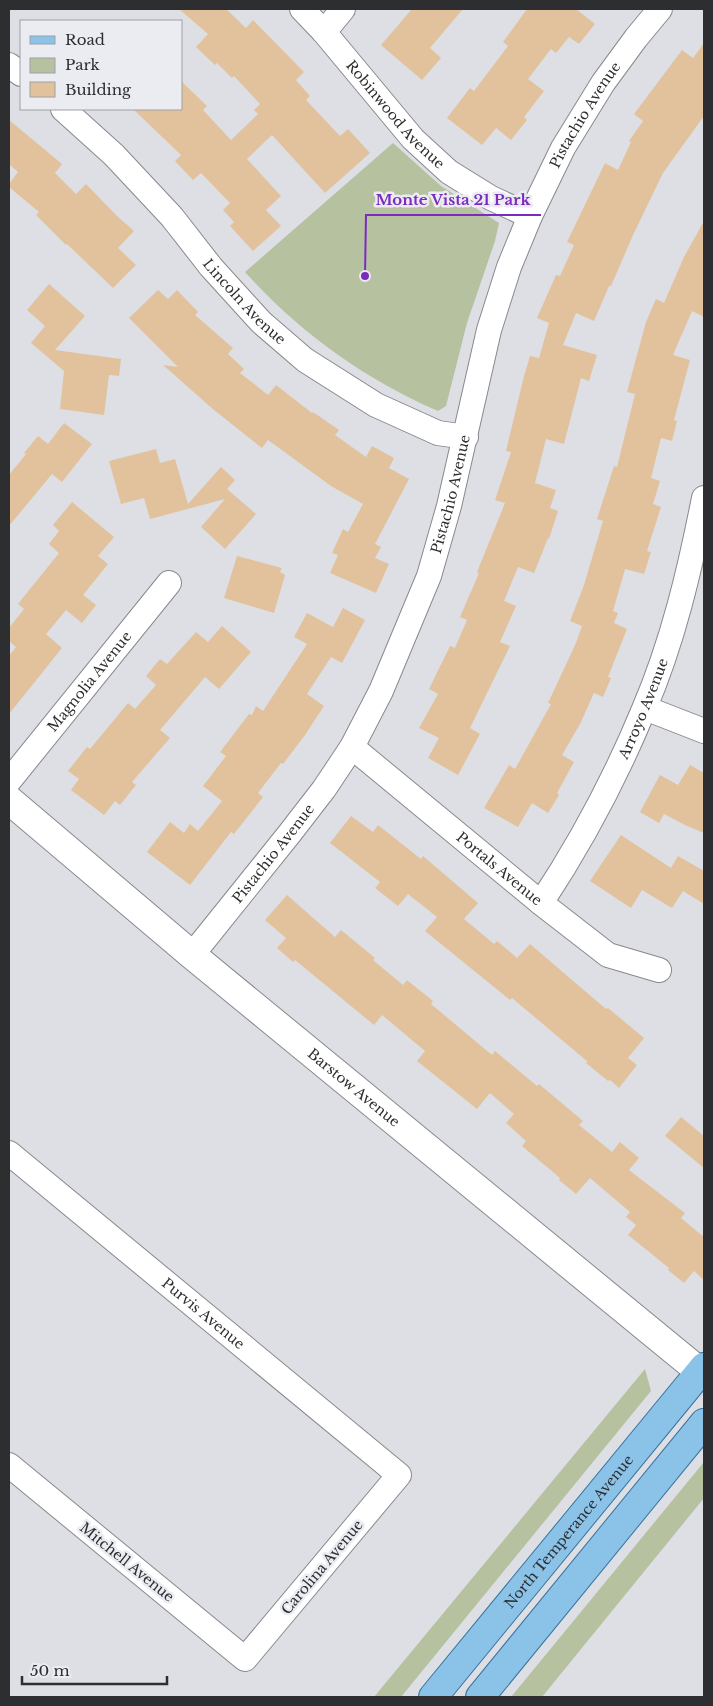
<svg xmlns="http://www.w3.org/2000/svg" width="713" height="1706" font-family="'Libre Baskerville',serif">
  <rect width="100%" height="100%" fill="#dddfe4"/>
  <g fill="#b6c1a0">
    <path d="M393 143 441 186 499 223 495 241 467 323 446 406 438 411C364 379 299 332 245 272Z"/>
    <path d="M645 1369 651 1391 401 1697H374Z"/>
    <path d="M704 1462V1498L542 1697H511Z"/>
  </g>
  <g fill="#e2c29d">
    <path d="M179 9H226L246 28 253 20 304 72 296 80 310 96 306 100 340 136 348 129 370 153 325 193 272 135 247 159 281 196 266 210 281 226 253 251 230 226 234 222 223 210 230 203 201 173 193 180 175 161 181 155 133 109H181V81L207 106 203 110 231 140 258 114 254 110 260 104 234 76 232 78 217 63 215 65 196 47 208 34Z"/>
    <path d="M412 9H463L430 48 441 58 422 80 381 45Z"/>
    <path d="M527 9H576L595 24 579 44 569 37 556 53 551 49 528 79 544 91 524 117 527 120 511 140 496 128 482 145 447 118 470 88 474 91 508 46 503 42Z"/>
    <path d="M704 43V116L663 173 633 235 611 286H609L594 321 576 313 563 345 597 355 589 381 581 378 564 444 546 439 535 483 556 490 550 508 558 511 549 539 548 538 534 573 518 567 504 601 516 606 500 642 510 646 470 728 480 734 458 775 428 758 439 738 419 728 438 694 429 689 450 646 455 648 467 620 460 617 479 573 477 572 505 503 495 500 511 452 506 451 524 376 530 356 539 358 549 323 537 318 556 275 560 276 574 245 567 242 605 163 618 170 631 142 629 141 643 121 634 114 682 50 693 58Z"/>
    <path d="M9 120 62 164 55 173 76 194 86 184 117 216 134 231 118 248 136 265 113 288 67 244 66 245 36 215 39 212 9 187V184L18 172 9 164Z"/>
    <path d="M704 221V317L692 311 673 355 690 360 674 420 677 421 672 441 661 438 651 478 660 481 653 504 661 507 647 551 651 552 644 574 625 569 613 611 618 613 614 623 627 629 608 677 611 678 603 697 594 693 580 724 562 755 574 762 557 793 559 795 548 813 532 803 518 827 484 808 509 765 515 769 551 704 548 703 576 643 582 626 570 621 584 585 603 521 597 519 614 466 617 467 635 394 627 392 646 322 656 299 664 303 684 257Z"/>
    <path d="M49 284 85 316 55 350 121 359 119 376 109 375 104 415 60 409 64 371 31 343 45 326 27 310Z"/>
    <path d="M158 290 168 299 177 290 198 312 195 315 233 348 228 354 244 369 240 373 268 395 276 385 312 413 313 412 339 430 335 435 366 457 372 446 394 458 389 468 409 479 375 544 381 547 375 558 389 564 376 593 330 573 338 555 332 553 343 529 348 532 363 504 331 486 268 440 262 448 214 410 163 365 178 367 129 318Z"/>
    <path d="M64 423 92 444 62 482 52 474 9 526V475L26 454 24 453 38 436 48 444Z"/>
    <path d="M156 449 160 463 175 459 188 504 221 467 235 480 227 489 256 514 225 549 201 527 225 499 150 519 144 498 121 504 109 461Z"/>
    <path d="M72 502 114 537 98 556 108 564 83 595 96 605 82 623 66 610 46 634 62 648 9 714V656L16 647 9 641V628L24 609 18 604 59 553 49 544 59 531 53 525Z"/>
    <path d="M237 556 282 568 280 572 285 575 274 613 224 598Z"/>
    <path d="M343 608 365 620 342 663 331 657 307 694 324 706 305 735 283 764 281 763 258 793 263 797 234 834 231 832 190 885 147 852 170 822 184 833 190 824 198 831 222 801 203 786 226 756 220 752 249 714 252 715 256 706 263 711 307 644 294 637 307 613 333 627Z"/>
    <path d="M222 626 251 652 219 689 205 677 160 730 170 738 132 782 136 785 120 805 115 801 104 815 71 790 79 779 68 771 87 747 90 749 128 703 135 709 156 685 146 676 160 659 167 664 196 632 208 642Z"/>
    <path d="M690 765 704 773V833L685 825 664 814 659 823 640 812 660 775 678 785Z"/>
    <path d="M351 816 373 832 378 825 421 859 423 856 478 903 464 919 494 944 497 941 517 958 530 944 606 1009 608 1008 644 1038 628 1058 637 1065 619 1088 610 1080 608 1081 586 1063 588 1062 512 998 510 1000 425 931 437 917 408 894 398 906 375 888 380 882 330 843Z"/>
    <path d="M621 835 671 868 678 856 704 871V904L683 891 672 908 642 890 631 908 590 881Z"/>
    <path d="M287 895 335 937 341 930 375 958 373 960 403 985 407 980 433 1001 431 1004 492 1055 495 1051 537 1086 539 1084 583 1121 579 1125 612 1152 620 1142 639 1158 629 1170 685 1213 681 1218 704 1237V1280L694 1271 684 1283 668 1270 669 1268 628 1235 636 1225 626 1217 630 1212 590 1178 576 1194 559 1180 560 1178 522 1146 526 1141 506 1123 514 1114 490 1093 477 1109 417 1061 425 1051 382 1015 374 1025 295 960 293 962 277 948 286 938 265 920Z"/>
    <path d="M681 1117 704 1136V1168L665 1136Z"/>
  </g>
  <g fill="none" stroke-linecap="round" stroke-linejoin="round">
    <defs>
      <g id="minor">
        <path id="s1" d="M302 9 324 32 413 139 449 172 491 198 530 216"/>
        <path d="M324 32 343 9"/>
        <path d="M9 65 21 74"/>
        <path id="s2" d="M63 109 114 155 172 217 211 267 261 322 305 360 376 405 438 433 466 437"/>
        <path d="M645 708 704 731"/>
        <path id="s3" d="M352 747 541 903 608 955 659 970"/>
        <path id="s4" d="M9 781 169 583"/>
        <path id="s5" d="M541 903C582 841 616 777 644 709 673 642 690 569 704 498"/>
        <path id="s6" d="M192 955 290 833 324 789 352 747 381 691 429 576 449 506 489 330 509 267 530 216 563 148 603 83 636 38 660 9"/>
        <path id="s7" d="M9 1153 399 1475 245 1659 9 1465"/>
      </g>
      <g id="tertiary">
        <path id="s8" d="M9 800 192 955 704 1375"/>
      </g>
      <g id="primary">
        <path id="s9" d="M433 1697 704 1367"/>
        <path d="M480 1697 704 1423"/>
      </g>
    </defs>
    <use href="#minor" stroke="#87898e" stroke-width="26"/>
    <use href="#tertiary" stroke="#87898e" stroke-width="30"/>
    <use href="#primary" stroke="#37749e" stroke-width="30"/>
    <use href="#minor" stroke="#fff" stroke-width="24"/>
    <use href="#tertiary" stroke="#fff" stroke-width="28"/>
    <use href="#primary" stroke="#8bc2e8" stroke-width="28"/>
  </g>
  <g text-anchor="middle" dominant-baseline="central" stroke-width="5" stroke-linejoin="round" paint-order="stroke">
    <g font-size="14" fill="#2d2e30" stroke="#eaecf2">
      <text stroke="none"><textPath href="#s1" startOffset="141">Robinwood Avenue</textPath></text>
      <text stroke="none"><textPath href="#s6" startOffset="940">Pistachio Avenue</textPath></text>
      <text stroke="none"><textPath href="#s2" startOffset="265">Lincoln Avenue</textPath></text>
      <text stroke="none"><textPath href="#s6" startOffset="535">Pistachio Avenue</textPath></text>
      <text stroke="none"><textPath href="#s4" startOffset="128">Magnolia Avenue</textPath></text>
      <text stroke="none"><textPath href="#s5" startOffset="220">Arroyo Avenue</textPath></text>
      <text stroke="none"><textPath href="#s6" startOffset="130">Pistachio Avenue</textPath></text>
      <text stroke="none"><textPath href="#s3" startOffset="191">Portals Avenue</textPath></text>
      <text stroke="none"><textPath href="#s8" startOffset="449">Barstow Avenue</textPath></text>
      <text stroke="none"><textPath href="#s7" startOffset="252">Purvis Avenue</textPath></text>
      <text stroke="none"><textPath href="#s9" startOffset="214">North Temperance Avenue</textPath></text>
      <text transform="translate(127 1562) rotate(39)">Mitchell Avenue</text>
      <text transform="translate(322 1567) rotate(-50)">Carolina Avenue</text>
    </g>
  </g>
  <path fill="none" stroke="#7b2cbf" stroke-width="2" d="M365 276L366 215H541"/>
  <circle fill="#7b2cbf" stroke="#eaecf2" stroke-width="2" cx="365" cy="276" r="5"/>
  <g font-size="15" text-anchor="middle" font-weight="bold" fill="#7b2cbf" stroke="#eaecf2" stroke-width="5" stroke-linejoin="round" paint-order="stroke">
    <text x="453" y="205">Monte Vista 21 Park</text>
  </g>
  <rect width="713" height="1706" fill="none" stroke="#2d2e30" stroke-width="20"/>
  <rect x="20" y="20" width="162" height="90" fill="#eaecf2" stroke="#9ea0a4"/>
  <rect x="30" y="36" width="25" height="8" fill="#8bc2e8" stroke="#9ea0a4"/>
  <text x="65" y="45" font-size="15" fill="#2d2e30">Road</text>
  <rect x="30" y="58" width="25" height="15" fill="#b6c1a0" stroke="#9ea0a4"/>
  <text x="65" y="70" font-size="15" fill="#2d2e30">Park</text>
  <rect x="30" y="82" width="25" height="15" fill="#e2c29d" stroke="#9ea0a4"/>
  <text x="65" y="95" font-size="15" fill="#2d2e30">Building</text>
  <path d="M22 1676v8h145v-8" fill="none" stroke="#2d2e30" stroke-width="2.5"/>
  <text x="30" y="1676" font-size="15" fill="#2d2e30" stroke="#eaecf2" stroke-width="4" paint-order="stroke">50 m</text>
</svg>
